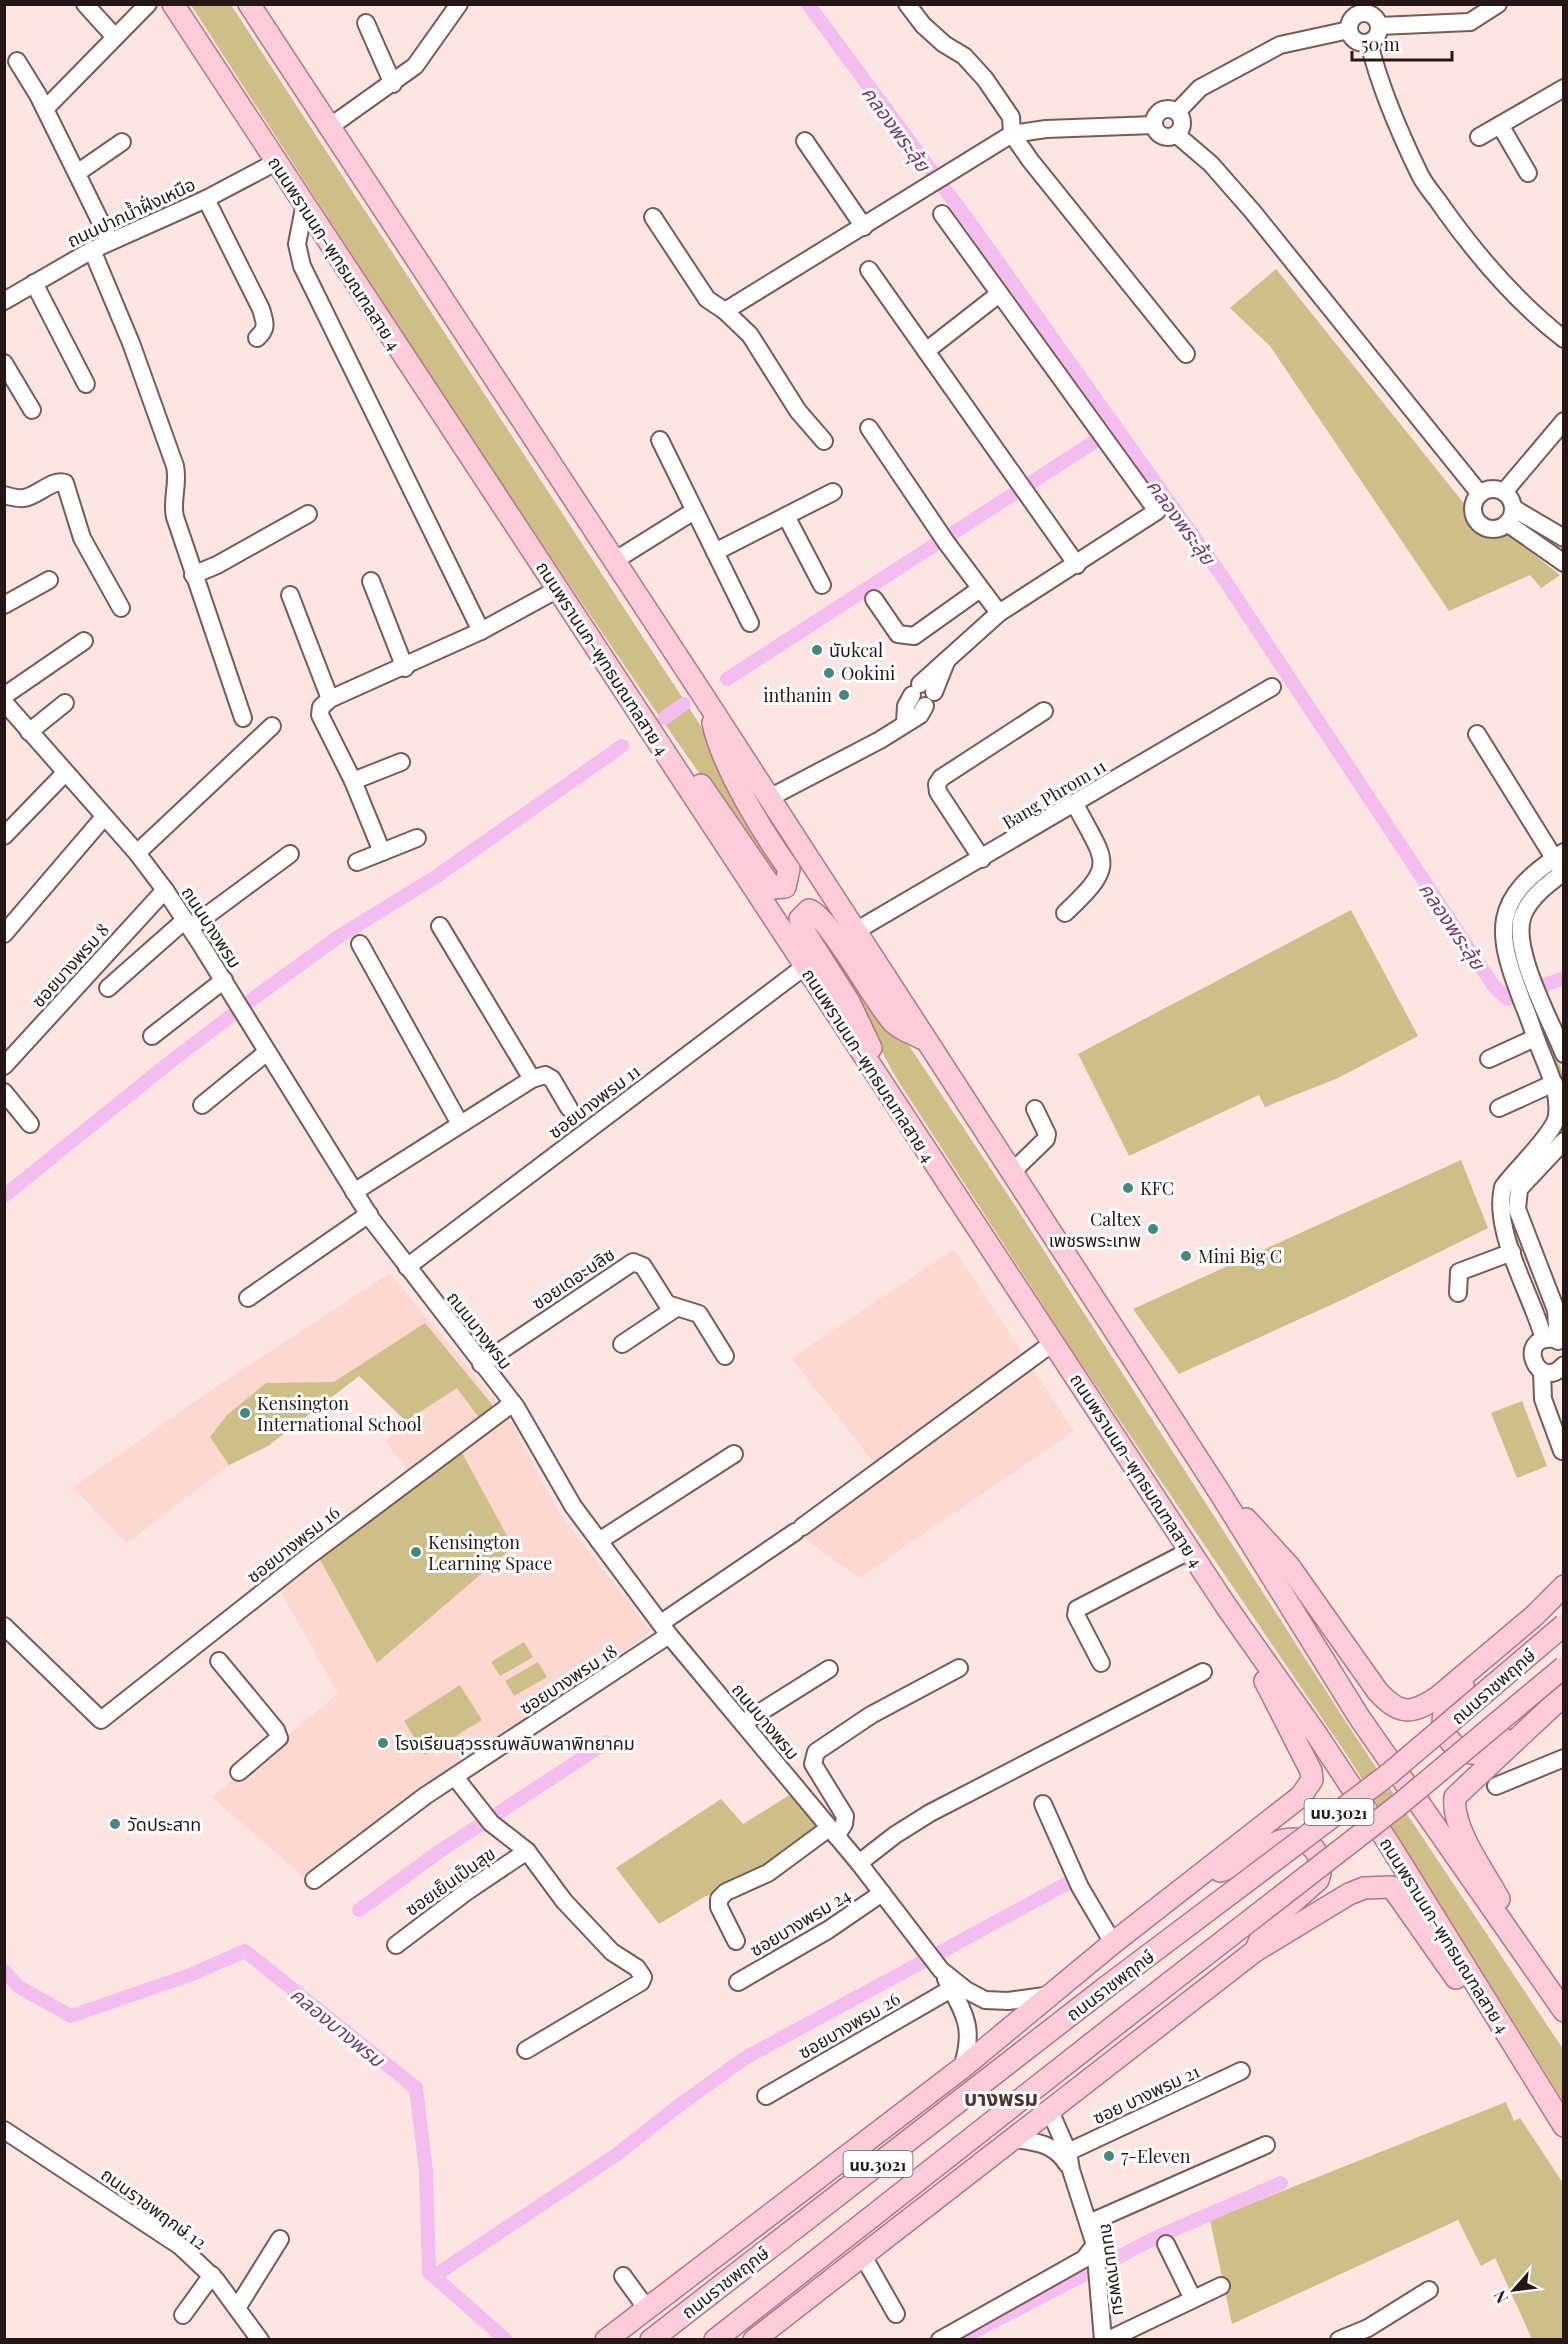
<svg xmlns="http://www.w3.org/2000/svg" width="1568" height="2344" font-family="'Playfair Display','Noto Sans Thai',serif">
  <rect width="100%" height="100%" fill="#fde6e2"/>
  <g fill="#fdd8d0">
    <path d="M954 1249 1074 1431 859 1578 800 1535 875 1464 791 1358Z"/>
    <path d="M390 1273 498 1404 409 1471 385 1442 405 1421 359 1376 268 1446 229 1465 126 1544 73 1487 217 1386Z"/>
    <path d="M508 1417 560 1514 651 1631 595 1673 413 1793 306 1879 212 1797 338 1694 279 1589Z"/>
  </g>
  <g fill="#cebe88">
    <path d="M191 5H231L708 737 784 873 778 878 766 867C564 587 378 295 191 5Z"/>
    <path d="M1276 269 1462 501C1471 514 1474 528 1489 537L1506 533 1560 575 1541 588 1530 575 1449 611 1270 346 1230 308Z"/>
    <path d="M1351 910 1418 1036 1338 1078 1265 1107 1259 1095 1129 1156 1078 1054Z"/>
    <path d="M813 923 906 1041 1016 1207 1344 1719 1563 2049V2101L1347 1755 1070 1347 895 1076 860 1011 815 940Z"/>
    <path d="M1539 1009 1563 1074V1127L1559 1125 1531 1013Z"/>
    <path d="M1461 1160 1488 1228 1346 1298 1179 1374 1133 1309Z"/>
    <path d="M425 1323 494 1407 479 1418 457 1388 406 1421 359 1376 268 1446 229 1465 210 1437 227 1415 266 1383 334 1382Z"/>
    <path d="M1522 1401 1547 1466 1517 1478 1491 1413Z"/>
    <path d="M460 1449 513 1547 377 1663 319 1558Z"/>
    <path d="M524 1642 533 1657 500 1676 491 1662Z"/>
    <path d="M538 1662 547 1677 514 1696 505 1681Z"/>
    <path d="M460 1685 482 1720 425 1755 404 1721Z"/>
    <path d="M791 1794 819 1830 761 1873 704 1897 659 1924 616 1868 721 1799 743 1824Z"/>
    <path d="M1506 2102 1514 2121 1520 2118 1563 2183V2339H1532L1495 2258 1481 2266 1458 2220 1232 2324 1210 2220Z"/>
  </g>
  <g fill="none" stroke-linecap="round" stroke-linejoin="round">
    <g stroke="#f3beef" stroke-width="14">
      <path d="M808 4 973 227 1222 576 1493 985 1507 999 1564 978"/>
      <path d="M727 679 1111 431"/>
      <path d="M664 718 684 704"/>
      <path d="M4 1196 165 1066 258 995 338 937 434 878 622 746"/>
      <path d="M359 1910 440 1851 607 1742"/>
      <path d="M4 1971 19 1987 71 2016 190 1975 245 1951 416 2088 426 2171 429 2272 506 2340"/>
      <path d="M434 2276 616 2155 681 2104 745 2058 1066 1884"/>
      <path d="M958 2340 1157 2237 1281 2183"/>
    </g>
    <defs>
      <g id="minor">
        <path d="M85 4 115 37"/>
        <path d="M907 4 923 25 944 44 964 56 985 79 1011 117 1012 134 1030 160 1186 354"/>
        <circle cx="1364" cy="28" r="15"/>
        <path d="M366 23 393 84"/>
        <path d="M1379 26 1470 22 1498 4"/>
        <path d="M1369 43C1380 87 1400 134 1420 175 1426 187 1436 197 1443 208 1478 257 1516 302 1564 339"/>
        <path d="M17 61 38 95 110 241"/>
        <circle cx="1168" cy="123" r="14"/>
        <path d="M45 109 148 4"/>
        <path d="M1177 112 1200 88 1280 45 1349 30"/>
        <path d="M1500 125 1528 173"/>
        <path d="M328 128 415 66 459 4"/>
        <path d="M1177 135 1211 164 1253 212 1480 494"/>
        <path d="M1479 137 1564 88"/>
        <path d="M805 141 864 227"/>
        <path d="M77 173 122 142"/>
        <path d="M206 199 261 309C265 323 268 328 257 338"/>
        <path d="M304 208 297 244 302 266 481 631"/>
        <path d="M653 217 707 299 725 311 750 335 798 411 824 441"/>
        <path d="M92 250 131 343 175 466C179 484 171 500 175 517L243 718"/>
        <path d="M869 270 1077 565"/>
        <path d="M34 283 86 384"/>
        <path d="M4 301 92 250 206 199 276 162"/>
        <path d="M725 311 1012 134 1046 129 1154 125"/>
        <path d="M926 351 999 294"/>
        <path d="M4 363 32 410"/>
        <path d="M869 428 946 542 999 613"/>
        <path d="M660 440 750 623"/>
        <circle cx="1493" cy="509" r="20"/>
        <path d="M1504 492 1564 421"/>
        <path d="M4 495C11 497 18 499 24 498 38 496 53 478 65 483L82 538 121 608"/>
        <path d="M1513 508 1564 538"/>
        <path d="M786 516 822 585"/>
        <path d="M1507 523 1564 563"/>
        <path d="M715 552 833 492"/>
        <path d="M614 561 694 511"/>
        <path d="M193 575 217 565 308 514"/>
        <path d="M371 581 405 668"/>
        <path d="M290 595 330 699"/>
        <path d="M874 599 898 634 914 636 980 589"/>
        <path d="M4 605 49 580"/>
        <path d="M920 684 999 613 1157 511 942 214"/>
        <path d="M934 692 946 662"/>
        <path d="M4 696 84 641"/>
        <path d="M4 702 137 853 165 890 200 943 372 1220 516 1407 573 1506 669 1635 859 1863 941 1970 966 1990 985 2000 1008 2001 1052 1995"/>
        <path d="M905 722 906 706 912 695"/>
        <path d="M29 732 65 703"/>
        <path d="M1477 734 1559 866"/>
        <path d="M353 781 401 762"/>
        <path d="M769 798 880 740 920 715 925 706"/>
        <path d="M4 836 65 773"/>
        <path d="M382 852 353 781 320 715 321 707 330 699 481 631 558 589"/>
        <path d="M137 853 272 726"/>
        <path d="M982 859 938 792 937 784 941 778 1044 711"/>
        <path d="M357 862 417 838"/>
        <path d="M1564 872C1549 883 1530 897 1523 915 1510 948 1551 1021 1564 1054"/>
        <path d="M1065 913C1118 863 1106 864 1075 804"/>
        <path d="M440 926 532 1079"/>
        <path d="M190 928 290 854"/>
        <path d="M854 932 1272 687"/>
        <path d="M4 934 104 817"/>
        <path d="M360 944 460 1124"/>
        <path d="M108 988 185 920"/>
        <path d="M152 1036 224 980"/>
        <path d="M1489 1059 1535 1038"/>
        <path d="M4 1066 165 890"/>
        <path d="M4 1092 30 1124"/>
        <path d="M202 1105 267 1052"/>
        <path d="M1499 1108 1554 1083"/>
        <path d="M1011 1173 1046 1139 1047 1134 1035 1109"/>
        <path d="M354 1192 532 1079 545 1075 552 1079 569 1108"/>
        <path d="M407 1267 804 967"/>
        <path d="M1458 1293 1459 1272 1512 1252"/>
        <path d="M248 1298 369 1214"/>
        <path d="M1544 1339C1532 1295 1492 1232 1503 1187 1515 1170 1556 1132 1557 1115 1560 1094 1549 1072 1542 1054 1535 1038 1531 1022 1524 1006 1495 931 1489 900 1564 852"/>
        <path d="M1554 1339C1514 1335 1538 1394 1564 1365"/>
        <path d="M1558 1341 1556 1310 1517 1209 1519 1189 1564 1141"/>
        <path d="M622 1344 676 1308"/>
        <path d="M481 1364 633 1262 643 1266 667 1304 699 1314 725 1356"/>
        <path d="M1542 1371 1543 1399 1562 1451"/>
        <path d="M802 1527 1054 1342"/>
        <path d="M599 1541 734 1454"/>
        <path d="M661 1623 795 1532"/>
        <path d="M4 1626 101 1720 310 1555 513 1403"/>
        <path d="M219 1661 276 1730 279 1738 239 1772"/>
        <path d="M1101 1663 1076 1615 1077 1609 1189 1551"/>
        <path d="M743 1723 829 1669"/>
        <path d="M455 1777 491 1823 527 1851 564 1901 612 1952 637 1968 643 1977 641 1982 526 2050"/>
        <path d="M1496 1786 1564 1758"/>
        <path d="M1043 1804 1080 1887 1113 1943"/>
        <path d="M836 1836 844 1824 845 1816 813 1764 816 1752 871 1715 959 1668"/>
        <path d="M859 1863 895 1835 930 1813 1203 1672"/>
        <path d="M314 1880 425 1796 669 1635"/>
        <path d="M736 1941 719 1907V1899L726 1892 768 1873 829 1828"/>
        <path d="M396 1945 466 1892 527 1851"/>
        <path d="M946 1979C965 2015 975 2027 962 2068"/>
        <path d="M738 1982 828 1930 882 1893"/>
        <path d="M766 2096 951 1989"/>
        <path d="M1050 2111 1068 2152 1071 2170 1095 2245 1103 2340"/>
        <path d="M4 2130 180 2246 216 2280 260 2340"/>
        <path d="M1015 2139C1037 2142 1055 2144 1067 2164"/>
        <path d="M1068 2152 1241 2071"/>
        <path d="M1089 2223 1266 2145"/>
        <path d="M1166 2244 1193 2299"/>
        <path d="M863 2256 896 2314"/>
        <path d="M623 2276 647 2309"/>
        <path d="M237 2308 280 2239"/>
        <path d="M183 2315 212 2275"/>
        <path d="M940 2340 1084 2259 1095 2245"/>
        <path d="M1108 2340 1221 2286"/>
        <path d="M1339 2340 1368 2328 1429 2290"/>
      </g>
      <g id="major">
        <path d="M173 4 1226 1606 1317 1735 1391 1847 1564 2126"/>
        <path d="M249 4 704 697 1220 1493 1359 1717 1564 2011"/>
        <path d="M701 785 767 881 773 888 785 887 789 869C763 833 722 766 713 723"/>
        <path d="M871 1048 849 1002 802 928 800 919 809 910C829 916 874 1002 893 1022 901 1030 912 1033 921 1038"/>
        <path d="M1246 1519 1289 1566 1378 1692C1400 1715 1411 1715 1438 1697L1534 1616 1564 1586"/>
        <path d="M1464 1688C1457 1696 1446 1703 1444 1714 1438 1737 1461 1759 1484 1752 1492 1750 1498 1744 1504 1739"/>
        <path d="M1220 1871C1247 1865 1287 1819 1314 1849 1322 1858 1322 1869 1318 1880L1267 1925 1255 1951"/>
        <path d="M1499 1899C1484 1871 1451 1828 1455 1797L1564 1695"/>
        <path d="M606 2340 962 2068 1113 1943 1301 1796 1312 1780 1311 1771 1265 1681"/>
        <path d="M651 2340 1105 1988"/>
        <path d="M715 2340 1118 2023"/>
        <path d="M754 2340 1255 1951 1349 1894 1364 1888 1392 1887 1456 1978"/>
      </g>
    </defs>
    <use href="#minor" stroke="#7a5a54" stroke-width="20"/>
    <use href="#major" stroke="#b07785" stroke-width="24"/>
    <use href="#minor" stroke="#fff" stroke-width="16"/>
    <use href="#major" stroke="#fdccda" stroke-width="21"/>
    <defs>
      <g id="major-bridge">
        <path d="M1105 1988 1389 1774 1564 1625"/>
        <path d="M1118 2023 1400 1804 1564 1667"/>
      </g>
    </defs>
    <use href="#major-bridge" stroke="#b07785" stroke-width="24" stroke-linecap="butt"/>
    <use href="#major-bridge" stroke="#fdccda" stroke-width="21"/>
  </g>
  <g fill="#438982" stroke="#fff" stroke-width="2">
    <circle cx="817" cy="650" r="6"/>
    <circle cx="829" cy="673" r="6"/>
    <circle cx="844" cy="695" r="6"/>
    <circle cx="1128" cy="1188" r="6"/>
    <circle cx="1153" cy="1229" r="6"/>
    <circle cx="1186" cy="1256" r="6"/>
    <circle cx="245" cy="1413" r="6"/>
    <circle cx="416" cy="1552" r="6"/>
    <circle cx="383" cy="1743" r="6"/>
    <circle cx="115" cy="1824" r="6"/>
    <circle cx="1109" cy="2156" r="6"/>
  </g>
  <g text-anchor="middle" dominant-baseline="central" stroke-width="6" stroke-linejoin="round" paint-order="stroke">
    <g fill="#fff" stroke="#665d5b" stroke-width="1.5">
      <rect x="1304.5" y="1799" width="69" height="26" rx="4.5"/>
      <rect x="843.5" y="2151" width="69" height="26" rx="4.5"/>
    </g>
    <g font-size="16" font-weight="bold" fill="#241715">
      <text x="1339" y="1812">นบ.3021</text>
      <text x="878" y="2164">นบ.3021</text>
    </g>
    <g font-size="18" fill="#241715" stroke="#fff">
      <text transform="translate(131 212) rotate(-25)">ถนนปากน้ำฝั่งเหนือ</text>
      <text transform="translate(335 253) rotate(57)">ถนนพรานนก-พุทธมณฑลสาย 4</text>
      <text transform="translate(603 658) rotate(57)">ถนนพรานนก-พุทธมณฑลสาย 4</text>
      <text transform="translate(1054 794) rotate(-31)">Bang Phrom 11</text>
      <text transform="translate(212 927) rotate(57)">ถนนบางพรม</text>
      <text transform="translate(70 965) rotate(-48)">ซอยบางพรม 8</text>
      <text transform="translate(869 1065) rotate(57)">ถนนพรานนก-พุทธมณฑลสาย 4</text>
      <text transform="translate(594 1101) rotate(-37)">ซอยบางพรม 11</text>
      <text transform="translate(573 1278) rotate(-34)">ซอยเดอะบลิซ</text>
      <text transform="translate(480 1330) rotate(52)">ถนนบางพรม</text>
      <text transform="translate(1137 1470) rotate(57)">ถนนพรานนก-พุทธมณฑลสาย 4</text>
      <text transform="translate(293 1544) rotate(-38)">ซอยบางพรม 16</text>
      <text transform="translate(568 1679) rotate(-33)">ซอยบางพรม 18</text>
      <text transform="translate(1493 1686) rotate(-41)">ถนนราชพฤกษ์</text>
      <text transform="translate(766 1721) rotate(50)">ถนนบางพรม</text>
      <text transform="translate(450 1881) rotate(-35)">ซอยเย็นเป็นสุข</text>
      <text transform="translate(800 1922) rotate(-31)">ซอยบางพรม 24</text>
      <text transform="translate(1445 1935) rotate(58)">ถนนพรานนก-พุทธมณฑลสาย 4</text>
      <text transform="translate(1110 1985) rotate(-37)">ถนนราชพฤกษ์</text>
      <text transform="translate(849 2025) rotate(-30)">ซอยบางพรม 26</text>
      <text transform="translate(1146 2094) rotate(-25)">ซอย บางพรม 21</text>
      <text transform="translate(154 2208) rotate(36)">ถนนราชพฤกษ์ 12</text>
      <text transform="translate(1114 2269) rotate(82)">ถนนบางพรม</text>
      <text transform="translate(725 2282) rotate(-38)">ถนนราชพฤกษ์</text>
    </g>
    <g font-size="18" fill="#241715" stroke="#fff" text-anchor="start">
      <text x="829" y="650">นับkcal</text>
      <text x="841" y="673">Ookini</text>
      <text x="832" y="695" text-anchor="end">inthanin</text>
      <text x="1140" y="1188">KFC</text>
      <text x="1141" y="1219" text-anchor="end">Caltex<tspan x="1141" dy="21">เพชรพระเทพ</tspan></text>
      <text x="1198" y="1256">Mini Big C</text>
      <text x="257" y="1403">Kensington<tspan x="257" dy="21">International School</tspan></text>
      <text x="428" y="1542">Kensington<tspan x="428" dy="21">Learning Space</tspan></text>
      <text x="395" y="1743">โรงเรียนสุวรรณพลับพลาพิทยาคม</text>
      <text x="127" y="1824">วัดประสาท</text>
      <text x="1121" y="2156">7-Eleven</text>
    </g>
    <g font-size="20" font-style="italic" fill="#783a75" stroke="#fff">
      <text transform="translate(897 128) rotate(54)">คลองพระลุ้ย</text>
      <text transform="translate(1182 521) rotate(54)">คลองพระลุ้ย</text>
      <text transform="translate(1453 925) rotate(56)">คลองพระลุ้ย</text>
      <text transform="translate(338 2026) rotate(39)">คลองบางพรม</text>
    </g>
    <g font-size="21" font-weight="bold" fill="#50332d" stroke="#fff">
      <text x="1001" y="2097">บางพรม</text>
    </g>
  </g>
  <rect width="1568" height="2344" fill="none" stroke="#241715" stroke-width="12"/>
  <g transform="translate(1514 2290) rotate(242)" stroke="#ffffff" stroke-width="4.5" paint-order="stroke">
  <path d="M0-4.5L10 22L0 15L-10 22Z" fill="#241715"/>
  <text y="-9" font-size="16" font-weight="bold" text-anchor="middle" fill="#241715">N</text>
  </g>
  <path d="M1352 51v9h100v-9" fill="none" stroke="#241715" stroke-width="3"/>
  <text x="1361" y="51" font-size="18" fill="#241715" stroke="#ffffff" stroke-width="4.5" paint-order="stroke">50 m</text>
</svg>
